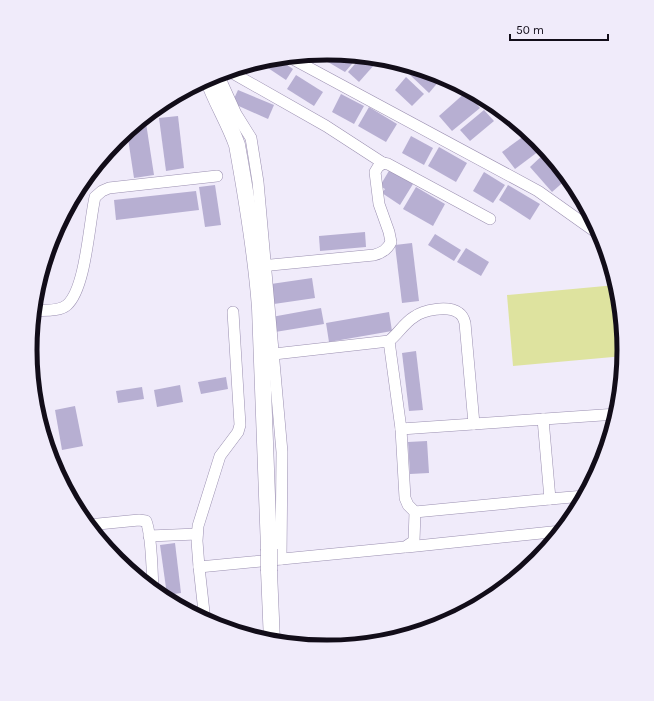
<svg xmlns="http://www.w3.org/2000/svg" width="654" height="701" font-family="Karla,sans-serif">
  <rect width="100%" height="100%" fill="#f0ebfa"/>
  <path fill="#dee39f" d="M616 285 618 293 624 356 513 366 507 295Z"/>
  <g fill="#b7afd2">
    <path d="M327 54 340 55 358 57 345 72 316 55Z"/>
    <path d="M361 57 368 58 375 64 359 82 348 72Z"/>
    <path d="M277 58 293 69 286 80 265 66 270 59Z"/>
    <path d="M414 68 433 74 440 80 429 93 409 74Z"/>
    <path d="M296 75 323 92 314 106 287 89Z"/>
    <path d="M406 77 424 94 412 106 395 90Z"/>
    <path d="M238 90 274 105 268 119 232 103Z"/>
    <path d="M466 92 480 108 452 131 439 116Z"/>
    <path d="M341 94 364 106 354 124 332 112Z"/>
    <path d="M369 107 397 124 386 142 358 126Z"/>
    <path d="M484 110 494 121 470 141 460 130Z"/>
    <path d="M178 116 184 168 166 171 159 118Z"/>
    <path d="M146 123 154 175 134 178 127 132 136 125Z"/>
    <path d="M528 133 537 141 543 148 515 169 502 152Z"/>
    <path d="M411 136 433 148 424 165 402 153Z"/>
    <path d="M112 147 113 154 105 156Z"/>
    <path d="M439 147 467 163 456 182 428 166Z"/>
    <path d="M546 152 568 178 552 192 530 167Z"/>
    <path d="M390 169 413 184 400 205 382 193 385 189 380 186Z"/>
    <path d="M484 172 505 185 493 203 473 191Z"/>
    <path d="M215 185 221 225 205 227 199 187Z"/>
    <path d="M508 185 540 204 530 220 499 200Z"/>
    <path d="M416 187 445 204 433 226 403 209Z"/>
    <path d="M196 191 199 210 116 220 114 200Z"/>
    <path d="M365 232 366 247 320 251 319 236Z"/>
    <path d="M435 234 461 250 454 261 428 245Z"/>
    <path d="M412 243 419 301 402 303 395 245Z"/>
    <path d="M466 248 489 262 481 276 457 262Z"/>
    <path d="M46 260 47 273 41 274Z"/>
    <path d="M312 278 315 298 274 304 271 284Z"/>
    <path d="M321 308 324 324 269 333 266 318Z"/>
    <path d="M389 312 392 331 329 342 326 323Z"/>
    <path d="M416 351 423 410 409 411 402 353Z"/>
    <path d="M226 377 228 389 201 394 198 382Z"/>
    <path d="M180 385 183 402 157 407 154 390Z"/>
    <path d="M142 387 144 399 118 403 116 391Z"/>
    <path d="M75 406 83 446 62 450 55 410Z"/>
    <path d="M427 441 429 473 410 474 408 442Z"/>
    <path d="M175 543 181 593 167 595 160 545Z"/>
  </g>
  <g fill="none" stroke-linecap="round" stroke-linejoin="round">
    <defs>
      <g id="street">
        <path d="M289 57 538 191 600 235"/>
        <path d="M229 71 326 126 383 163"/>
        <path d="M222 74V83L236 114 251 138 258 182 282 452 281 559"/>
        <path d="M271 265 374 255C382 253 387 250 391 242L389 232 379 204 375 172 378 167 383 163 388 164 490 219"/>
        <path d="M34 311C43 310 59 312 67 305 86 288 89 223 95 197L102 191 109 188 217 176"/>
        <path d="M389 341C398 334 404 323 414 317 423 310 448 305 459 313 462 315 464 319 465 323L474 424"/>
        <path d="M274 354 389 341 401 429 617 414"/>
        <path d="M34 395 36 409"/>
        <path d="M550 499 584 496"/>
        <path d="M415 512 550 499 543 419"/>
        <path d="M88 525 139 520 146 521C152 535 152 573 153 590"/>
        <path d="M149 536 197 534"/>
        <path d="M407 547 561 531"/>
        <path d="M199 567 405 547 414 541 415 512 408 505 405 498 401 429"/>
        <path d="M205 621 199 567 197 541 198 526 220 456 238 432 240 425 233 312"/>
      </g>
      <g id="secondary">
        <path d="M208 79C216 102 229 122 237 145 247 200 256 253 260 308L269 549"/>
        <path d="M269 571 272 642"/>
      </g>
    </defs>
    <use href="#street" stroke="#9a8fb0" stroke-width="12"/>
    <use href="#secondary" stroke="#9a8fb0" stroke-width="17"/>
    <use href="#street" stroke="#fff" stroke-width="11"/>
    <use href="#secondary" stroke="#fff" stroke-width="16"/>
    <defs>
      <path id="secondary-bridge" d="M269 549V571"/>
    </defs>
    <use href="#secondary-bridge" stroke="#9a8fb0" stroke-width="17" stroke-linecap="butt"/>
    <use href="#secondary-bridge" stroke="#fff" stroke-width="16"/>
  </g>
  <path d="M0 0H654V701H0ZM37 350a290 290 0 1 1 580 0a290 290 0 1 1-580 0Z" fill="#f0ebfa" fill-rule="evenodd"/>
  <path fill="none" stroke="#120d19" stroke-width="5" d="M37 350a290 290 0 1 1 580 0a290 290 0 1 1-580 0Z"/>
  <path d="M510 34v6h98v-6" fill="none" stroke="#120d19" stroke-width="2"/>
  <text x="516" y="34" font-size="12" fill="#120d19" stroke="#f0ebfa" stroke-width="3" paint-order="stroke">50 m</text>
</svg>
